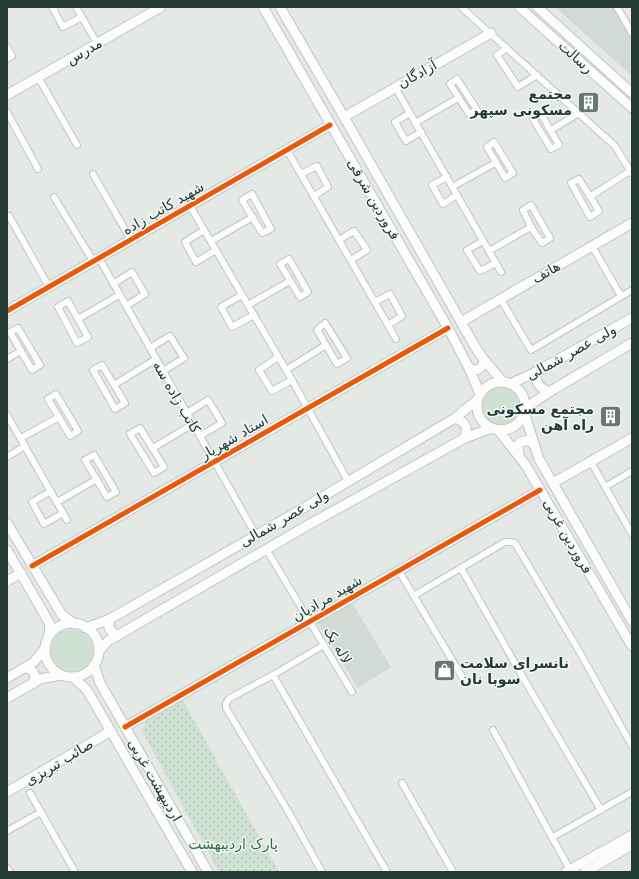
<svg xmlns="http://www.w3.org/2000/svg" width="639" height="879" font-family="'DejaVu Sans','Noto Naskh Arabic',sans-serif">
  <defs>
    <pattern id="park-dots" width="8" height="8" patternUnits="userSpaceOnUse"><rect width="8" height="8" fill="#cee1d3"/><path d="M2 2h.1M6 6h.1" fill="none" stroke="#b1c2b6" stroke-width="1.8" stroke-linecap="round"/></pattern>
  </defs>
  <rect width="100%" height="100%" fill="#e4e9e6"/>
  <g fill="#d2dad6">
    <path d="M555 7H616L632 35V76Z"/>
    <path d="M352 603 391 667 358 688 318 623Z"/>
  </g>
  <g fill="#cee1d3">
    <circle cx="500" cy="406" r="19"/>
    <circle cx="72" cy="650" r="21"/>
  </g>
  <path fill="url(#park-dots)" d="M183 701 279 872H219L142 731C144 716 170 707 183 701Z"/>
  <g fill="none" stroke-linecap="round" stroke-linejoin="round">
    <defs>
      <g id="street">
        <path d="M55 7 53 9 63 27 82 17"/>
        <path d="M76 7 97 43"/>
        <path d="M461 7 615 146 632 174"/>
        <path d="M617 7 632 33"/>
        <path d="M7 47 12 56 7 59"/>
        <path d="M507 48 497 55 518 87 537 75"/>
        <path d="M38 77 77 145"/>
        <path d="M457 79 477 110 469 114 450 84Z"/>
        <path d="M395 87 501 272"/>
        <path d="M7 112 38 169"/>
        <path d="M410 113 395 122 406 141 421 132"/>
        <path d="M541 114 559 145 551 149 533 119Z"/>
        <path d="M415 123 458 98"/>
        <path d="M551 130 579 113"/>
        <path d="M494 142 513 173 505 178 487 147Z"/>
        <path d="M287 150 396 339"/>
        <path d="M93 174 131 240"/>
        <path d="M301 174 317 166 328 187 314 196"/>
        <path d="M447 177 432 185 443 204 457 195"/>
        <path d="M579 179 599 211 590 217 571 183Z"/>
        <path d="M452 187 495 163"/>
        <path d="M252 194 271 229 262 233 242 200Z"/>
        <path d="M591 196 630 171"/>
        <path d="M54 197 93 261"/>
        <path d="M531 205 550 238 542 243 531 227 523 210Z"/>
        <path d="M190 206 292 380 348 481"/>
        <path d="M9 216 49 287"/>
        <path d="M204 230 185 242 196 262 216 250"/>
        <path d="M339 240 354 231 367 250 351 260"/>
        <path d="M211 241 253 217"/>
        <path d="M483 241 467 250 480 271 496 263"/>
        <path d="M592 246 621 296"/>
        <path d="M489 251 531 227"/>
        <path d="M99 258 256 535"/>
        <path d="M289 259 308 292 300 297 280 264Z"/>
        <path d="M113 284 132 272 145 294 126 306"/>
        <path d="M242 295 221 307 232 327 254 315"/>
        <path d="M500 298 531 350 632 290"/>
        <path d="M68 301 88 337 77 343 58 307Z"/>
        <path d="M375 302 390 294 402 316 388 325"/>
        <path d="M248 305 290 281"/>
        <path d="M78 319 119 295"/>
        <path d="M325 323 347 358 337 364 317 330Z"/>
        <path d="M18 328 40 365 32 370 10 332Z"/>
        <path d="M150 348 170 336 184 358 163 371"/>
        <path d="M278 357 259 370 272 391 292 380"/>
        <path d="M7 359 21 351"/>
        <path d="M102 365 125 403 115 409 93 370Z"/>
        <path d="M286 370 326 345"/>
        <path d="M114 385 156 359"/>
        <path d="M56 394 78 431 70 436 48 399Z"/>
        <path d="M187 413 208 400 222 423 200 436"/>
        <path d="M7 415 67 520"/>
        <path d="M140 428 164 467 154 473 130 434Z"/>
        <path d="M21 438 59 417"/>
        <path d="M153 448 193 424"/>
        <path d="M94 455 116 492 107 497 85 460Z"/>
        <path d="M7 457 25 446"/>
        <path d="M591 462 632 534"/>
        <path d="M605 487 632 471"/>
        <path d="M51 491 32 502 44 524 63 513"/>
        <path d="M57 502 97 479"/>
        <path d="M266 549 352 692"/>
        <path d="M461 568 525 681 601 810"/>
        <path d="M399 571 464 680"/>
        <path d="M415 595 505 542H510L515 543 579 651 632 746"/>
        <path d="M273 675 387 872"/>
        <path d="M493 730 570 870"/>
        <path d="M402 783 453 872"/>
        <path d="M30 793 75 872"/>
        <path d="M7 831 41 812"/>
        <path d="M553 837 632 792"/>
        <path d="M7 868 10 872"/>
        <path d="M322 872 288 811 226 708V703L230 698 273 675 324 645"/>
      </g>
      <g id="secondary">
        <path d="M263 7 448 328 469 368 480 394"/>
        <path d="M280 7 344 117 477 350 485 361 503 382"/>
        <path d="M519 7 632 108"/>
        <path d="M537 7 632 93"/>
        <path d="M7 95 161 7"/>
        <path d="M344 117 491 33"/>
        <path d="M7 311 330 125"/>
        <path d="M461 322 632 223"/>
        <path d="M469 368C478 372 481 369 485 361"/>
        <path d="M536 372C535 382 539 388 549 392"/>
        <circle cx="501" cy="406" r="24"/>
        <path d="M510 384 536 372 632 318"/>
        <path d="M524 409 549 392 632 343"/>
        <path d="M524 412 539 459 632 621"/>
        <path d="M455 418C466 422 468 427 465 438"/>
        <path d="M498 430 525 464 632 646"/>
        <path d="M519 456 518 445 520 442 529 440 534 445"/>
        <path d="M553 483 632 438"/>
        <path d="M7 523 62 615 75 624"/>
        <path d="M7 550 50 624 49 636"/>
        <path d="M32 566 448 328"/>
        <path d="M7 581 21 573"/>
        <path d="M110 619C107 627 110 632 117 635"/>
        <circle cx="72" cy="650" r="27"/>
        <path d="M86 628 110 619 302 509 455 418 477 400"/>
        <path d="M99 651 108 641 310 524 465 438 492 428"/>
        <path d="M94 665 100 683 208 872"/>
        <path d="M24 668C34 669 37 675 33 684"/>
        <path d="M73 677 87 690 192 872"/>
        <path d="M7 678 34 662 46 647"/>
        <path d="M7 698 40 679 61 675"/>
        <path d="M125 727 540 490"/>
        <path d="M7 792 111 731"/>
        <path d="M566 872 632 835"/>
        <path d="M585 872 632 845"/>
      </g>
    </defs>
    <use href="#street" stroke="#c1c6c3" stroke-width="8"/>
    <use href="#secondary" stroke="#c0c6c3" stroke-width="11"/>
    <use href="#street" stroke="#fbfcfb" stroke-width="6"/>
    <use href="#secondary" stroke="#fbfcfb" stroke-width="9"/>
    <defs>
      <g id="cycleway">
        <path d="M7 311 330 125"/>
        <path d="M32 566 448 328"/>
        <path d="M125 727 540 490"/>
      </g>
    </defs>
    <use href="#cycleway" stroke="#f2f7f4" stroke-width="8"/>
    <use href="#cycleway" stroke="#e8590c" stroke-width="5"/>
  </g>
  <defs>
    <symbol id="building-square" viewBox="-11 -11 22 22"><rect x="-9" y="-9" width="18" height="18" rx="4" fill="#677771" stroke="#f2f7f4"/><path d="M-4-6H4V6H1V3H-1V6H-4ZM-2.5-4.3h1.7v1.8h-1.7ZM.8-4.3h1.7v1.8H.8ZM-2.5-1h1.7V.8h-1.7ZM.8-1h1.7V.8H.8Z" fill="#fff"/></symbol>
    <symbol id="shop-square" viewBox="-11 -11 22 22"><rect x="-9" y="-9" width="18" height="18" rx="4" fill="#677771" stroke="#f2f7f4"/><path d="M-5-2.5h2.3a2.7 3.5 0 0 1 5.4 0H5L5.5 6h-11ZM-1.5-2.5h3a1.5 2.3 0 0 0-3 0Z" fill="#fff"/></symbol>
  </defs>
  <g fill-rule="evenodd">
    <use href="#building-square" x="576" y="90" width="25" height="25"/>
    <use href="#building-square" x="598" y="404" width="25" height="25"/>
    <use href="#shop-square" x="432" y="658" width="25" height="25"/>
  </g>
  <g text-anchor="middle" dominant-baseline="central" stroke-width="3" stroke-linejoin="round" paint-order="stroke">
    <g font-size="14" fill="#233a32" stroke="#f2f7f4">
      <text transform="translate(84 51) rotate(-30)">مدرس</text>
      <text transform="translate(576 57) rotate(42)">رسالت</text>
      <text transform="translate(417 74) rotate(-29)">آزادگان</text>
      <text transform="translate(374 199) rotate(60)">فروردین شرقی</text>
      <text transform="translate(163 208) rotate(-30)">شهید کاتب زاده</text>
      <text transform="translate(546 272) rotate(-30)">هاتف</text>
      <text transform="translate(571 352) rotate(-29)">ولی عصر شمالی</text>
      <text transform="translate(177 397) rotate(60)">کاتب زاده سه</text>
      <text transform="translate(234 437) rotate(-30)">استاد شهریار</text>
      <text transform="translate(284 518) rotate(-30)">ولی عصر شمالی</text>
      <text transform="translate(568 536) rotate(60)">فروردین غربی</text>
      <text transform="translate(327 598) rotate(-30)">شهید مرادیان</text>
      <text transform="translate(338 645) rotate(60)">لاله یک</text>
      <text transform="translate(59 762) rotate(-31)">صائب تبریزی</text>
      <text transform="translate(155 780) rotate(60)">اردیبهشت غربی</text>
    </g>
    <g font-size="14" font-weight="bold" fill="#233a32" stroke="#f2f7f4" text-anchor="end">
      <text x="572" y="94">مجتمع<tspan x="572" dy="16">مسکونی سپهر</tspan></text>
      <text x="594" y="409">مجتمع مسکونی<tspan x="594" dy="16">راه آهن</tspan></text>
      <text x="460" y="663" text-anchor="start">نانسرای سلامت<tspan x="460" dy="16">سوبا نان</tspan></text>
    </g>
    <g font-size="14" fill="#316d45" stroke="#f2f7f4">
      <text x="233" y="844">پارک اردیبهشت</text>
    </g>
  </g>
  <rect width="639" height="879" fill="none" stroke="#233a32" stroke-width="16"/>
</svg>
